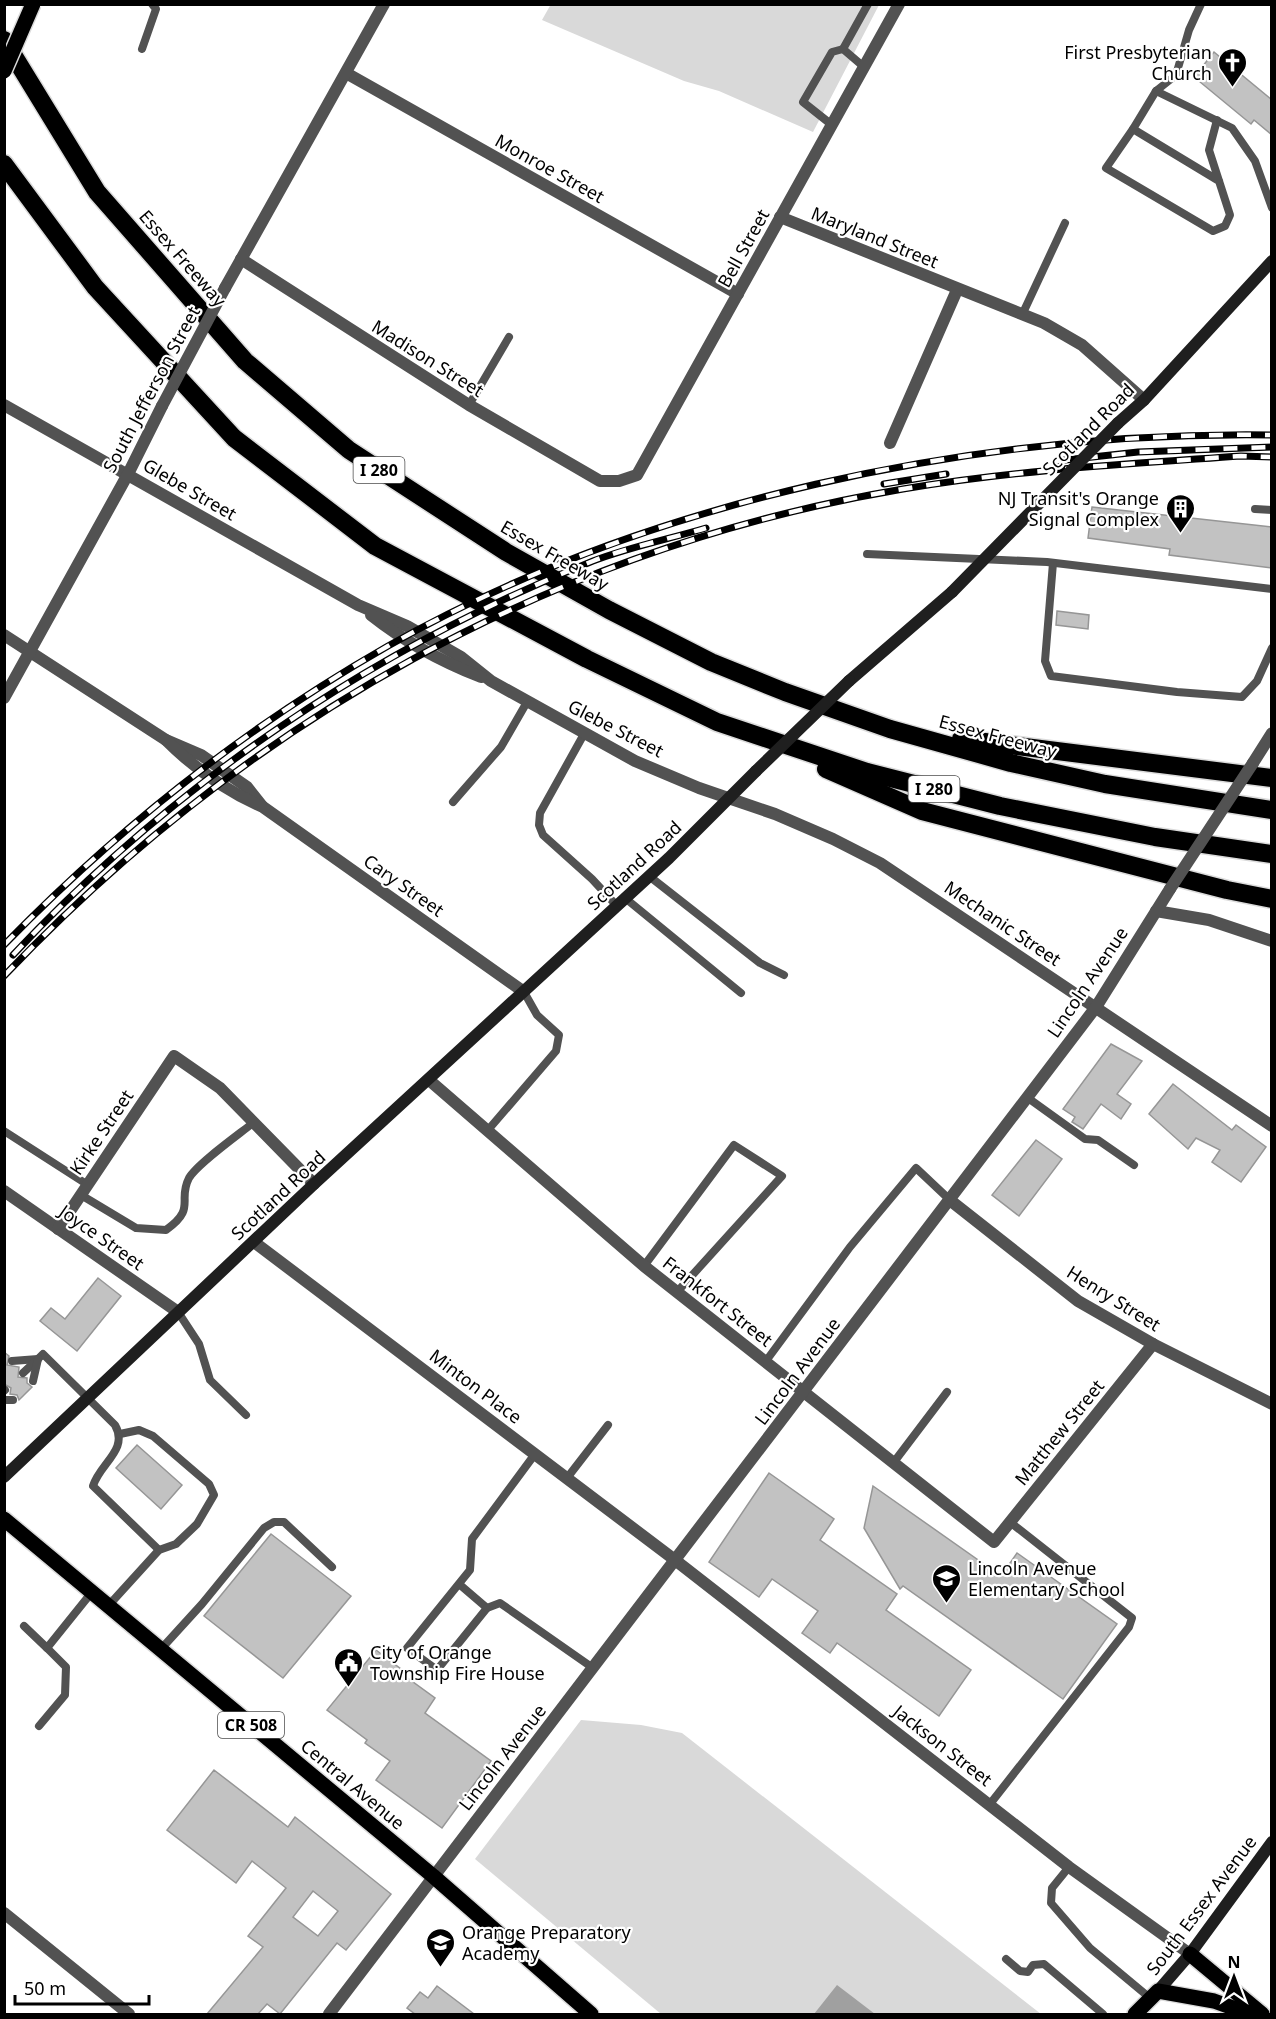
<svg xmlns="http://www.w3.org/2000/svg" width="1276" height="2019" font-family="'Noto Sans',sans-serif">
  <rect width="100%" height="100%" fill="#fff"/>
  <g fill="#d9d9d9">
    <path d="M551 4 879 5 813 132 719 91 684 81 542 20Z"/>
    <path d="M581 1720 641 1725 682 1733 1041 2014H661L475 1859Z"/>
  </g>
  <path fill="#a0a0a0" d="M837 1985 875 2014H814Z"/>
  <g fill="#c2c2c2" stroke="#969696" stroke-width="1.5" fill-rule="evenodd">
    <path d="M1214 52 1272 100V135L1254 120 1251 124 1194 77Z"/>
    <path d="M1092 507 1272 527V568L1169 555 1170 549 1088 538Z"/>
    <path d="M1057 611 1089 615 1088 629 1056 625Z"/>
    <path d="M1111 1044 1142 1061 1117 1094 1131 1104 1121 1119 1101 1104 1083 1129 1072 1122 1075 1117 1063 1109Z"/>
    <path d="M1173 1084 1232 1130 1236 1125 1266 1147 1241 1182 1212 1162 1220 1150 1196 1138 1188 1149 1149 1114Z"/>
    <path d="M1036 1140 1062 1159 1019 1216 992 1195Z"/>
    <path d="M98 1278 121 1296 77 1351 40 1321 51 1308 65 1319Z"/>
    <path d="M4 1352 9 1356 7 1365 19 1367 18 1377 27 1378V1383L32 1387 19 1400 17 1395 10 1394 11 1388 4 1384Z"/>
    <path d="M137 1445 182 1485 161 1509 116 1468Z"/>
    <path d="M769 1473 834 1519 820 1540 897 1594 886 1610 971 1670 939 1716 837 1643 830 1653 802 1633 818 1611 772 1579 759 1597 709 1562Z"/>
    <path d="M873 1486 1001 1576 1017 1553 1117 1624 1063 1699 903 1586 900 1589 864 1528Z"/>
    <path d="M271 1534 351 1596 283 1678 204 1616Z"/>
    <path d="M376 1650 401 1669 398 1671 435 1698 425 1713 491 1761 442 1828 376 1780 390 1761 365 1743 367 1740 327 1710Z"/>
    <path d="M214 1770 288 1827 295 1817 391 1894 346 1950 337 1943 280 2014 267 2004 258 2014H207L263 1947 248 1936 286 1888 252 1861 236 1883 167 1830ZM313 1891 338 1911 318 1936 293 1917Z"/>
    <path d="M437 1986 474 2014H415L407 2008 420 1992 428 1998Z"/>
  </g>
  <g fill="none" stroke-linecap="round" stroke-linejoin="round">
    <defs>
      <g id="primary">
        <path d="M4 1519 433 1876 591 2014"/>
        <path d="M1190 1954 1262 2014"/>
        <path d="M1135 2014 1158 1991 1214 2001 1250 2014"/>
      </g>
      <g id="highway">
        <path d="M4 40 97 192 245 361 349 450 506 552 609 610 711 662 785 692 890 729 1011 763 1105 784 1272 810"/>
        <path d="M4 164 95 287 234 438 375 546 587 659 717 722 867 772 1000 806 1155 837 1272 854"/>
        <path d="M961 739 1272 778"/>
        <path d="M826 769 922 811 1227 890 1272 899"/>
      </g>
    </defs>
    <use href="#primary" stroke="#dbdbdb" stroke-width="18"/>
    <use href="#highway" stroke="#dbdbdb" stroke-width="21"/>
    <g stroke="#525252" stroke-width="8">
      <path d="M1201 4 1189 30 1176 75 1156 91 1232 128 1255 161 1272 208"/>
      <path d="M142 49 156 9 152 4"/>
      <path d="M864 67 843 49 868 4"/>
      <path d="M1217 120 1209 150 1230 215 1225 226 1213 231 1106 168 1133 129 1219 181"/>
      <path d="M832 125 803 102 832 52 843 49"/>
      <path d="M1133 129 1156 91"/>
      <path d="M1022 315 1065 223"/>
      <path d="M469 405 509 337"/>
      <path d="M1255 509 1272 510"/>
      <path d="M867 554 1047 562 1272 589"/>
      <path d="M1053 563 1045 661 1051 676 1177 692 1242 697 1257 681 1272 648"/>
      <path d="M584 734 540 813 539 825 543 835 592 879 617 906"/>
      <path d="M453 802 501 747 527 702"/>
      <path d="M649 876 760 963 784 975"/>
      <path d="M625 898 741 993"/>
      <path d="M1028 1098 1085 1139 1098 1140 1134 1165"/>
      <path d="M488 1130 556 1051 559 1035 537 1015 524 992"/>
      <path d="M4 1131 88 1185"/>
      <path d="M81 1195 136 1228 166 1230C197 1208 177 1201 189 1178 197 1164 238 1135 253 1123"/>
      <path d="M644 1266 734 1145 782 1176 677 1292"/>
      <path d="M178 1312 199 1344 210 1380 246 1415"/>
      <path d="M12 1361 38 1359 43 1354 115 1425C129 1450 100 1463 93 1486L159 1550"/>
      <path d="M766 1361 850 1247 916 1168 951 1201"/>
      <path d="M23 1373 38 1359"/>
      <path d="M33 1381 38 1359"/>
      <path d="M4 1391 5 1390"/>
      <path d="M4 1400H13"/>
      <path d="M894 1462 947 1392"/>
      <path d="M567 1478 608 1425"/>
      <path d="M459 1584 487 1608 437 1670 407 1648 470 1570 472 1539 535 1454"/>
      <path d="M109 1605 159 1550 176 1544 197 1524 214 1495 209 1484 153 1436 139 1430 120 1434"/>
      <path d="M487 1608 500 1603 593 1668"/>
      <path d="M24 1626 47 1648 92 1592"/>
      <path d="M161 1649 202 1604 264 1528 274 1522H284L332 1567"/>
      <path d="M39 1726 65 1695 66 1667 47 1648"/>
      <path d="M990 1804 1129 1627 1132 1618 1010 1522"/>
      <path d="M1069 1867 1052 1888 1051 1903 1090 1948 1150 1998"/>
      <path d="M1006 1959 1020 1971 1028 1972 1033 1965 1044 1964 1103 2014"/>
    </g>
    <g stroke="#525252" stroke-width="12">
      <path d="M346 73 738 294"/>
      <path d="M780 217 1044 323 1082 345 1144 400"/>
      <path d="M241 259 469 405 600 481H619L637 475 899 4"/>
      <path d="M225 288 384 4"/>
      <path d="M4 405 358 605 407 626 461 657 491 681 635 761 699 788 775 814 833 839 880 863 1272 1126"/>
      <path d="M890 443 957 290"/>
      <path d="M371 615C405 642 440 661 481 677"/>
      <path d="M4 635 166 740 201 755 247 787 262 806"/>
      <path d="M4 698 128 474 162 406"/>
      <path d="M166 740C195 769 226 791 263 807L524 992"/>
      <path d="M1253 763 1272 733"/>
      <path d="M1156 911 1209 920 1272 941"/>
      <path d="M429 1080 644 1266 994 1542 1153 1344"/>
      <path d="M4 1191 178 1312"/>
      <path d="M951 1201 1078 1301 1153 1344 1272 1404"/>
      <path d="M58 1229 174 1056 220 1088 314 1184"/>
      <path d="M254 1242 675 1560 1069 1867 1190 1954"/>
      <path d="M4 1913 129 2014"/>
      <path d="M329 2014 1096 1007 1170 889"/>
    </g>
    <g stroke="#1f1f1f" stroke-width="12">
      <path d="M1118 423 1144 400 1272 261"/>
      <path d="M849 681 952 592"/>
      <path d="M4 1477 314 1184 669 858 756 771"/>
      <path d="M1158 1991 1190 1954 1272 1842"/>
    </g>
    <use href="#primary" stroke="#000" stroke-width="15"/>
    <use href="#highway" stroke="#000" stroke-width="18"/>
    <defs>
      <g id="rail">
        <path d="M1056 461 1138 452 1272 447"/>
        <path d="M884 484 946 474"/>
        <path d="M4 945C118 828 246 727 388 646 646 500 976 431 1272 435"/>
        <path d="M13 955C174 783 374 648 593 561 629 547 669 539 706 528"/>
        <path d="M4 976C248 720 553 548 903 489 1015 470 1128 464 1241 456L1272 457"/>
      </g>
    </defs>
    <use href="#rail" stroke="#000" stroke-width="7"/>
    <use href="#rail" stroke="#fff" stroke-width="4.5" stroke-dasharray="14" stroke-linecap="butt"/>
    <defs>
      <path id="primary-bridge" d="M4 71 33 4"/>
    </defs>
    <use href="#primary-bridge" stroke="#dbdbdb" stroke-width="18" stroke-linecap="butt"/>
    <g stroke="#525252" stroke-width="12">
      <path d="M162 406 225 288"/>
      <path d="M1170 889 1253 763"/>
    </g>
    <g stroke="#1f1f1f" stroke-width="12">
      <path d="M952 592 1118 423"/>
      <path d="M756 771 849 681"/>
    </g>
    <use href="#primary-bridge" stroke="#000" stroke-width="15"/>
  </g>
  <defs>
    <symbol id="church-pin" viewBox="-11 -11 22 30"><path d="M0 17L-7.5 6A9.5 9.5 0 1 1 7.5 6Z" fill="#000" stroke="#fff"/><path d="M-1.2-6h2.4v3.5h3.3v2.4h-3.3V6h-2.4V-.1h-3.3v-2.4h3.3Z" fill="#fff"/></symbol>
    <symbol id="building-pin" viewBox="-11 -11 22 30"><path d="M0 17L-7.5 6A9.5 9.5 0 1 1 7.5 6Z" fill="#000" stroke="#fff"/><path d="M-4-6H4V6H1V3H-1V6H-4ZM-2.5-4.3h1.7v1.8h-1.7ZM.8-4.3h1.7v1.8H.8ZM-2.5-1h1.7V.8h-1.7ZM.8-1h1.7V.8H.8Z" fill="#fff"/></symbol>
    <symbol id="school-pin" viewBox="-11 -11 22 30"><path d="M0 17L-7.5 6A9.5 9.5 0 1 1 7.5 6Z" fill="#000" stroke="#fff"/><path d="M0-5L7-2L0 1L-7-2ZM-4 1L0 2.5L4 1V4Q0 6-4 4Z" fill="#fff"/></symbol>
    <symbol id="civic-pin" viewBox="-11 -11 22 30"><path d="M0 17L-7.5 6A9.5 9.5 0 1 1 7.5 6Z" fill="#000" stroke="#fff"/><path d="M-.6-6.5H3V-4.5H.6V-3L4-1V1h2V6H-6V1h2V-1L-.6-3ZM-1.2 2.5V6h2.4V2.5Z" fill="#fff"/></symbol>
  </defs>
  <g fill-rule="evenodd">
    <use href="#church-pin" x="1216" y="46" width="33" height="45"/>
    <use href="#building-pin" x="1164" y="492" width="33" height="45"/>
    <use href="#school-pin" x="930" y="1562" width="33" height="45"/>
    <use href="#civic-pin" x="332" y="1646" width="33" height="45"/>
    <use href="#school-pin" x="424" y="1926" width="33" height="45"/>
  </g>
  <g text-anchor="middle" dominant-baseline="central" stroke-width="4.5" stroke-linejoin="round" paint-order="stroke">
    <g fill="#fff" stroke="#4c4c4c" stroke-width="1.5">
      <rect x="353.5" y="457" width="51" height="26" rx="4.5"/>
      <rect x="908.5" y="776" width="51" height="26" rx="4.5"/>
      <rect x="218" y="1712" width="66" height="26" rx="4.5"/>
    </g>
    <g font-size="16" font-weight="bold" fill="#000">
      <text x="379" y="470">I 280</text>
      <text x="934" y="789">I 280</text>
      <text x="251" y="1725">CR 508</text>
    </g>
    <g font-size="18" fill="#000" stroke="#fff" text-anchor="start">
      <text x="1212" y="52" text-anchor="end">First Presbyterian<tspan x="1212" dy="21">Church</tspan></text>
      <text x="1159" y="498" text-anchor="end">NJ Transit's Orange<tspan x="1159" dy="21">Signal Complex</tspan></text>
      <text x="968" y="1568">Lincoln Avenue<tspan x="968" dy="21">Elementary School</tspan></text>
      <text x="370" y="1652">City of Orange<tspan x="370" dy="21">Township Fire House</tspan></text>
      <text x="462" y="1932">Orange Preparatory<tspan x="462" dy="21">Academy</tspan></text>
    </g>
    <g font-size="18" fill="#000" stroke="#fff">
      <text transform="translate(550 168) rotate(29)">Monroe Street</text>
      <text transform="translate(875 237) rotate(22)">Maryland Street</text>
      <text transform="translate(743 248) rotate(-61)">Bell Street</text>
      <text transform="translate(183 258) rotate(49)">Essex Freeway</text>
      <text transform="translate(428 358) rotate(32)">Madison Street</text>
      <text transform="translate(151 389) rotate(-62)">South Jefferson Street</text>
      <text transform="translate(1088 429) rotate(-45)">Scotland Road</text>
      <text transform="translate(190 489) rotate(30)">Glebe Street</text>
      <text transform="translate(555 555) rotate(30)">Essex Freeway</text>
      <text transform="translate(616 728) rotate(27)">Glebe Street</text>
      <text transform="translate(998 736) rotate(15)">Essex Freeway</text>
      <text transform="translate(634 865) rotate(-43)">Scotland Road</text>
      <text transform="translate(404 885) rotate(35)">Cary Street</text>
      <text transform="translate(1003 923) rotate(34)">Mechanic Street</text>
      <text transform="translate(1087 982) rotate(-56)">Lincoln Avenue</text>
      <text transform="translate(101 1132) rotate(-56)">Kirke Street</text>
      <text transform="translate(278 1195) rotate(-43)">Scotland Road</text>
      <text transform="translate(102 1237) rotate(35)">Joyce Street</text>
      <text transform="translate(1114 1298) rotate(32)">Henry Street</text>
      <text transform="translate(718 1301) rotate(38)">Frankfort Street</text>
      <text transform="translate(797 1371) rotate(-53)">Lincoln Avenue</text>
      <text transform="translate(476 1386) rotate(37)">Minton Place</text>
      <text transform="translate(1059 1432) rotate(-51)">Matthew Street</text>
      <text transform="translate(943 1745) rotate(38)">Jackson Street</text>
      <text transform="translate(502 1757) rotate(-52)">Lincoln Avenue</text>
      <text transform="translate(353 1784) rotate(40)">Central Avenue</text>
      <text transform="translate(1201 1905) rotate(-53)">South Essex Avenue</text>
    </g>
  </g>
  <rect width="1276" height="2019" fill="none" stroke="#000000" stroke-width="12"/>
  <g transform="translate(1234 1977)" stroke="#ffffff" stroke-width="4.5" paint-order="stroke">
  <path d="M0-4.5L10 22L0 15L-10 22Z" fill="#000000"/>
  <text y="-9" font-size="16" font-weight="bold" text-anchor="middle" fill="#000000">N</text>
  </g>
  <path d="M15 1995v9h134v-9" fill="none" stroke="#000000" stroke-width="3"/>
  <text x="24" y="1995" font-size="18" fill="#000000" stroke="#ffffff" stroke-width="4.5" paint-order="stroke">50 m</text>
</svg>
